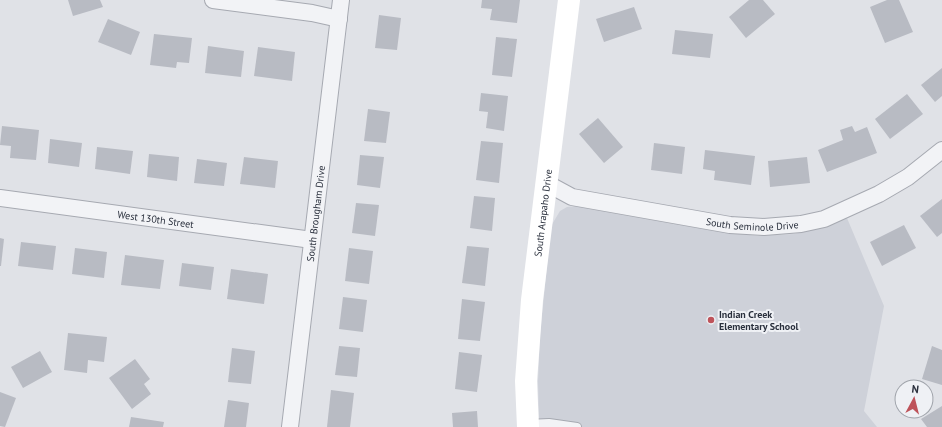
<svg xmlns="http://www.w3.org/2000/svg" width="942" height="427" font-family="'PT Sans',sans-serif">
  <rect width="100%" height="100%" fill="#e0e2e7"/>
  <path fill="#ced1d9" d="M576 206 724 232 758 236 794 234 824 227 847 218 884 306 864 411 877 427H539L538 381 540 335 551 226 560 211 567 207Z"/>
  <g fill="#b8bbc3">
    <path d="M68 0H100L103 7 73 16Z"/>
    <path d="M482 0H520L517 23 490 20 492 9 481 8Z"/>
    <path d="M749 0H763L775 14 746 38 729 17Z"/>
    <path d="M887 0H899L913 32 885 43 870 7Z"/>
    <path d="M634 7 642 29 604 42 596 19Z"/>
    <path d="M379 15 401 18 397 50 375 48Z"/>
    <path d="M108 19 140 32 131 55 98 42Z"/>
    <path d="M675 30 713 34 710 58 672 54Z"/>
    <path d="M154 34 192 38 189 63 177 62 176 68 150 65Z"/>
    <path d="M496 37 517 39 512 77 492 75Z"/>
    <path d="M208 46 244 51 241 77 205 73Z"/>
    <path d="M258 47 295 52 292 81 254 76Z"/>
    <path d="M942 68V96L935 102 921 85Z"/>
    <path d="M481 93 508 96 504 131 486 128 488 112 479 111Z"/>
    <path d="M907 94 923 114 890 139 875 119Z"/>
    <path d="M368 109 390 112 386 143 364 141Z"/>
    <path d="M598 118 623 147 604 163 579 134Z"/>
    <path d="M2 126 39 130 36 160 10 158 11 146 0 145Z"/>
    <path d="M852 126 855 132 867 127 877 153 827 172 818 150 843 140 840 130Z"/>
    <path d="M50 139 82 143 79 167 48 163Z"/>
    <path d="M481 141 503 143 499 183 476 180Z"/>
    <path d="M654 143 685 147 682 174 651 170Z"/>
    <path d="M97 147 133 151 130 174 95 169Z"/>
    <path d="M705 150 755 156 751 185 714 180 715 171 703 169Z"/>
    <path d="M149 154 179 157 177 181 147 177Z"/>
    <path d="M360 155 384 157 380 188 357 185Z"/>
    <path d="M244 157 278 161 275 188 240 184Z"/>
    <path d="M807 157 810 183 770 187 768 161Z"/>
    <path d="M197 159 227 163 224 186 194 183Z"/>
    <path d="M474 196 495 198 492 231 470 228Z"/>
    <path d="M942 199V233L937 237 920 216Z"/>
    <path d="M356 203 379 205 375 236 352 233Z"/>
    <path d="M904 225 916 248 882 266 870 242Z"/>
    <path d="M0 238 4 239 1 266H0Z"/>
    <path d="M21 242 56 246 53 270 18 266Z"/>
    <path d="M467 246 489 248 485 286 462 283Z"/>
    <path d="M75 248 107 252 104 278 72 274Z"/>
    <path d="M349 248 373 251 369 284 345 281Z"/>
    <path d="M125 255 164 260 160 289 121 285Z"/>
    <path d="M182 263 214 267 211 290 179 286Z"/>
    <path d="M231 269 268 274 264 304 227 299Z"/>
    <path d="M343 297 367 300 363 332 339 329Z"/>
    <path d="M462 299 485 302 480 341 458 339Z"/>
    <path d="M68 333 107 337 104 362 88 360 87 373 64 370Z"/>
    <path d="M339 346 360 348 357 377 335 375Z"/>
    <path d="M932 346 942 350V385L922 379Z"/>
    <path d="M232 348 255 351 251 384 228 382Z"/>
    <path d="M40 351 52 372 23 388 11 367Z"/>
    <path d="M459 352 482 355 477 392 455 389Z"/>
    <path d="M135 359 150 379 144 384 151 394 132 409 109 378Z"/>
    <path d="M331 390 354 393 350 427H327Z"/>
    <path d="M0 392 16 398 5 427 0 426Z"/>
    <path d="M228 400 249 403 246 427H224Z"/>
    <path d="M942 406V427H927L921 419Z"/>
    <path d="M477 411 478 427H453L452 413Z"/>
    <path d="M131 417 164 422 163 427H129Z"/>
  </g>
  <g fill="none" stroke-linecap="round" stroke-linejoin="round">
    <defs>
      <path id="lane" d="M528 424 549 423 577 427"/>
      <g id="street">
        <path d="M213 0 312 13 339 19"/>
        <path id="s1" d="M548 184 572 197 730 225 764 227 801 224 824 219 879 194 908 177 942 150"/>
        <path id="s2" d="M0 198 312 240"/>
        <path id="s3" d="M290 427 341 0"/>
      </g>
    </defs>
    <use href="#lane" stroke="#a6a9b1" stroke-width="10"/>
    <use href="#street" stroke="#a6a9b1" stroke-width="18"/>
    <use href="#lane" stroke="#f2f3f6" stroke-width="8"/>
    <use href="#street" stroke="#f2f3f6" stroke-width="16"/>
    <path stroke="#fff" stroke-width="22" id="s4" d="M528 427 526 381 532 300 569 0"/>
  </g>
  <circle fill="#be535a" stroke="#eff1f5" stroke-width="1.5" cx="711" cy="320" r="4"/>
  <g text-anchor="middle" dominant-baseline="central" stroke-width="4" stroke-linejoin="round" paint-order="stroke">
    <g font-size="10" fill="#2a303d" stroke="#eff1f5">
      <text stroke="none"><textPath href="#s3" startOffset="215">South Brougham Drive</textPath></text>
      <text stroke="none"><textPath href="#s4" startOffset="215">South Arapaho Drive</textPath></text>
      <text stroke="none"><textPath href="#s2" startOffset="157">West 130th Street</textPath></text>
      <text stroke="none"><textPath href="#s1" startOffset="210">South Seminole Drive</textPath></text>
    </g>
    <g font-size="10" font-weight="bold" fill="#2a303d" stroke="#eff1f5" text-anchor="start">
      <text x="719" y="314">Indian Creek<tspan x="719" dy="12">Elementary School</tspan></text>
    </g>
  </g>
  <g transform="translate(914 399) rotate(7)"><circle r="19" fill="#eff1f5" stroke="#a0a4ab"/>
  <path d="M0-3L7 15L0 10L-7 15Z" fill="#be535a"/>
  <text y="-6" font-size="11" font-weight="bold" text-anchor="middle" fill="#2a303d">N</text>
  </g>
</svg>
